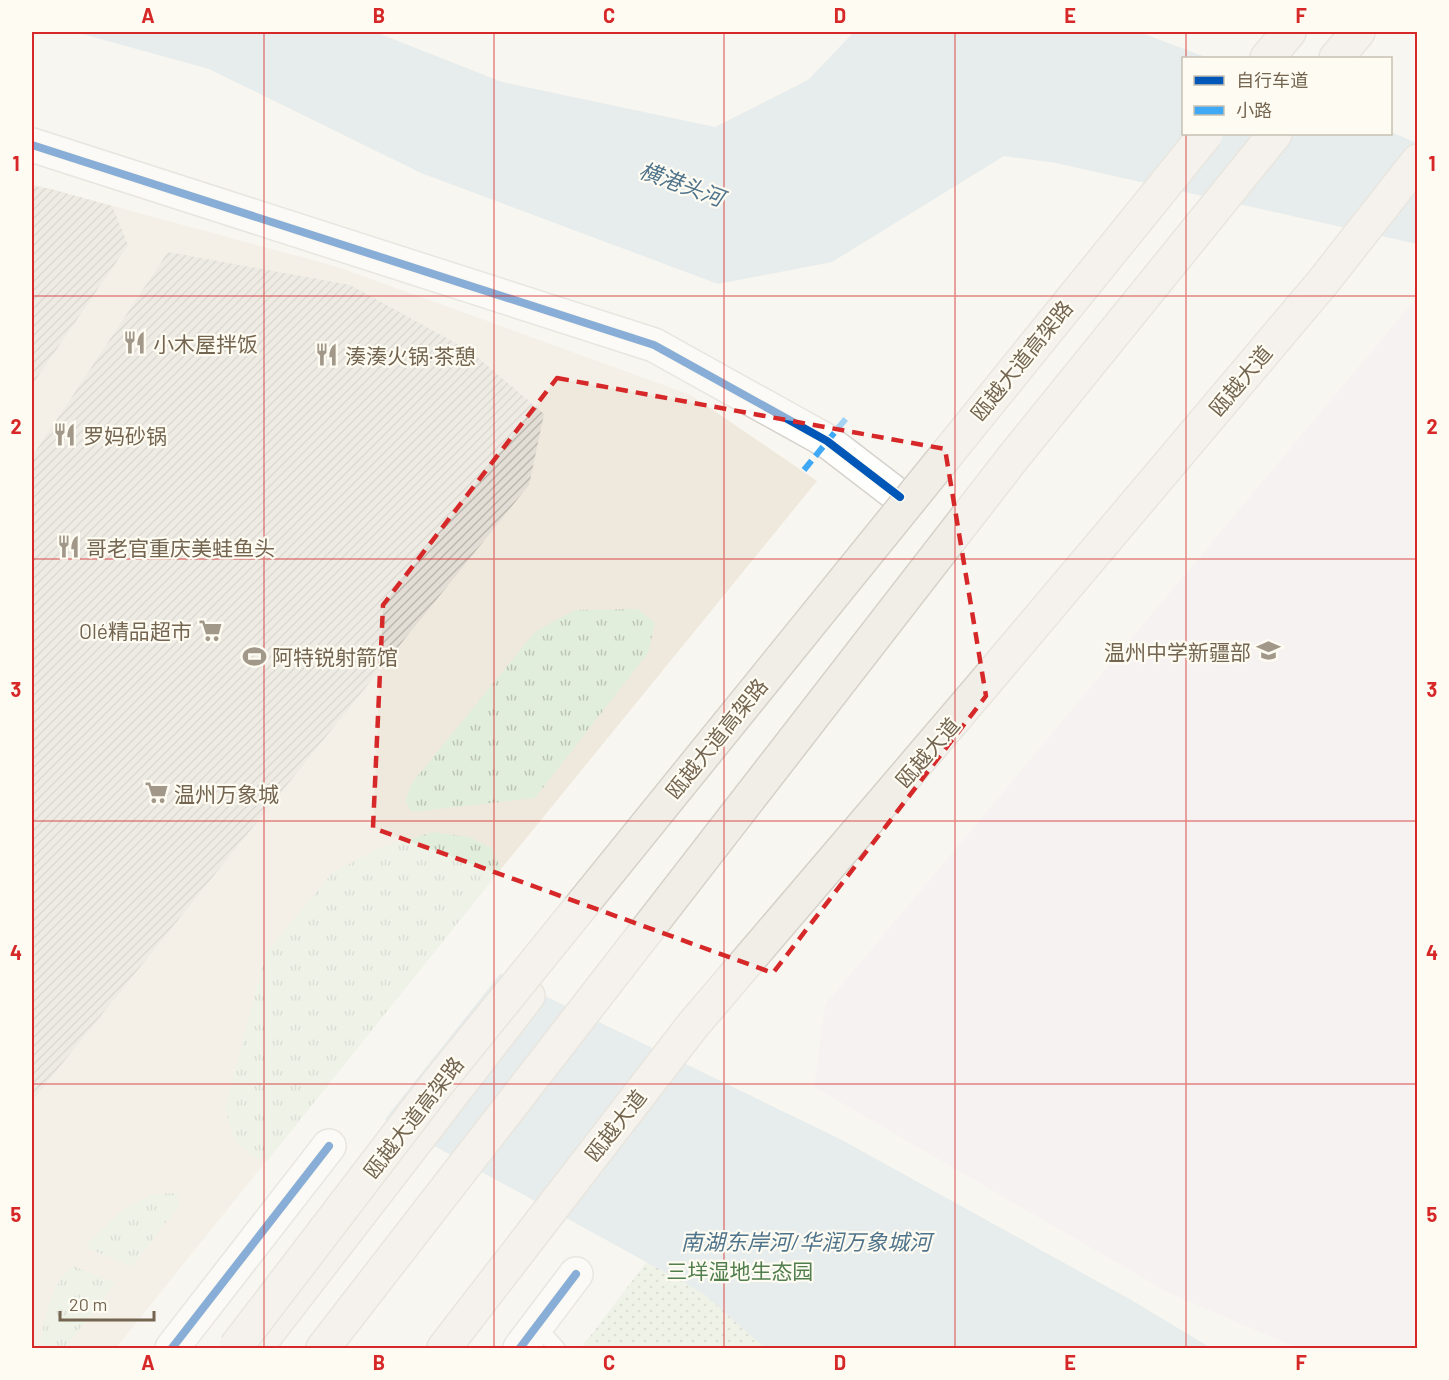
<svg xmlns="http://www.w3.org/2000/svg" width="1449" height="1380" font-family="Barlow,'Noto Sans SC',sans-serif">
  <defs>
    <pattern id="grass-tufts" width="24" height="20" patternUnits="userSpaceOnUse" patternTransform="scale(1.5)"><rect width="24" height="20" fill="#e2eedc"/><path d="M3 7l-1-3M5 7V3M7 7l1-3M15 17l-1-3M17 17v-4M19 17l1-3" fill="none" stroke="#bcc4b5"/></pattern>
    <pattern id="park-dots" width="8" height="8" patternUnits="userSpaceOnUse" patternTransform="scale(1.5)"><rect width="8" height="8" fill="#e2eedc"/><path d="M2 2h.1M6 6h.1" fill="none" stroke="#bcc4b5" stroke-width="1.8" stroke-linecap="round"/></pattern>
    <pattern id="building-hatch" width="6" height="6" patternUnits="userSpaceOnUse" patternTransform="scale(1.5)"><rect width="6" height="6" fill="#e2ddd5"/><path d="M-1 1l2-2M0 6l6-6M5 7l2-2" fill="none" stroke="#bcb7af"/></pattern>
  </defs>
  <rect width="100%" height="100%" fill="#f8f6f0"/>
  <path fill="#efe8dd" d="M32 184 338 267 691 395 817 481 501 869 116 1348H32Z"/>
  <path fill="#f7eef4" d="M1417 297V1348H1297L1169 1293 814 1087 825 1005Z"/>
  <g fill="url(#grass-tufts)">
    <path d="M638 609 655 623 648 653 535 798 412 812 405 801 412 783 536 631 575 610Z"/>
    <path d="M434 832 469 837 492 848 501 869 268 1160 254 1157 235 1141 225 1109 266 953 333 872 382 847Z"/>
    <path d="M176 1193 179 1206 132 1266 89 1249 88 1243 122 1211 153 1194Z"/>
    <path d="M73 1266 115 1283 65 1348H46L40 1340C47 1314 51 1284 73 1266Z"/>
  </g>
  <path fill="url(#park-dots)" d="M718 1168 1027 1348H581Z"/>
  <g fill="#d2e0e7">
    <path d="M75 32H375L502 82 715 127 808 80 854 32H1139L1208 58H1184V134H1390L1391 132 1417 143V244L1056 163 1004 156 832 262 718 284 421 173 209 69Z"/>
    <path d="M500 974 840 1139 1133 1301 1211 1348H765L703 1293 385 1119Z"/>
  </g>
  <g fill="url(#building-hatch)">
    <path d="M32 186 51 189 112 206 128 245 32 385Z"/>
    <path d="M168 252 350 285 470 351 544 414 529 485 32 1101V457Z"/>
  </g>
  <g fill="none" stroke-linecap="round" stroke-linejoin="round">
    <defs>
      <path id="service" d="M537 1326 557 1348"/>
      <g id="tertiary">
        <path d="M32 145 654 345 827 441 900 497"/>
        <path d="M172 1348 329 1146"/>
        <path d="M520 1348 576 1274"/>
      </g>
      <g id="trunk">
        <path d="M1267 58 1289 32"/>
        <path d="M1336 58 1358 32"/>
        <path d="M256 1348 528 996"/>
        <path d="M323 1348 1012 459 1275 134"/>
        <path d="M444 1348 693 1025 983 685 1323 282 1418 161"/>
      </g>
    </defs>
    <use href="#service" stroke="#d6d2cc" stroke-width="18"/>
    <use href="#tertiary" stroke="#d6d2cc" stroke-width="36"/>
    <use href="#trunk" stroke="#d6d1c9" stroke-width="36"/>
    <use href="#service" stroke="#fefefd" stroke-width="15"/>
    <use href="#tertiary" stroke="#fefefd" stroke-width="33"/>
    <use href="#trunk" stroke="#f1eee8" stroke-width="33"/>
    <defs>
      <path id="trunk-bridge" d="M235 1348 433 1089 1206 134"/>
    </defs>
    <use href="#trunk-bridge" stroke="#d6d1c9" stroke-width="36" stroke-linecap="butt"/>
    <use href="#trunk-bridge" stroke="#f1eee8" stroke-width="33"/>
    <path stroke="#3fa9f5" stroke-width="6" stroke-dasharray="12 6" stroke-linecap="butt" d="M804 470 848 416"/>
    <defs>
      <g id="cycleway">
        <path d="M32 145 654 345 827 441 900 497"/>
        <path d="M172 1348 329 1146"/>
        <path d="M520 1348 576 1274"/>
      </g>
    </defs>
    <use href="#cycleway" stroke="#fefcf2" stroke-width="11"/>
    <use href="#cycleway" stroke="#0057b8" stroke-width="8"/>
  </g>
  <path d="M0 0H1449V1380H0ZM557 378 945 449 986 696 773 973 373 828 383 605Z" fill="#f8f6f0" fill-opacity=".55" fill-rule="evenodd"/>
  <path fill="none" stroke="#d62828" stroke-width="4.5" stroke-dasharray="12 8" stroke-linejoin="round" d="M557 378 945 449 986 696 773 973 373 828 383 605Z"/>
  <path fill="none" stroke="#d62828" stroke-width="1.5" stroke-opacity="0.55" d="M264 32V1348M494 32V1348M724 32V1348M955 32V1348M1186 32V58M1186 134V1348M32 296H1418M32 559H1418M32 821H1418M32 1084H1418"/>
  <defs>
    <symbol id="restaurant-bare" viewBox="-9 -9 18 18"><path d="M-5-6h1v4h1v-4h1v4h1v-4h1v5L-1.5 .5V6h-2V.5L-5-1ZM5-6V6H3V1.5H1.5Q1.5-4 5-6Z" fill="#a29889" stroke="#fefcf2" stroke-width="2.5" paint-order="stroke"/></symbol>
    <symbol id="supermarket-bare" viewBox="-9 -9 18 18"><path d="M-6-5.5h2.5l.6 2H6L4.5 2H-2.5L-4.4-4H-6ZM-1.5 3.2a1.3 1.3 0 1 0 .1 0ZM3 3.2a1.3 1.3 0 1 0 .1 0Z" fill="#a29889" stroke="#fefcf2" stroke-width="2.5" paint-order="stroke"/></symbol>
    <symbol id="school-bare" viewBox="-9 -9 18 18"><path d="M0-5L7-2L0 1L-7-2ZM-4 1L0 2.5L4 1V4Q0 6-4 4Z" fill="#a29889" stroke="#fefcf2" stroke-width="2.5" paint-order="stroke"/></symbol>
    <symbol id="stadium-bare" viewBox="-9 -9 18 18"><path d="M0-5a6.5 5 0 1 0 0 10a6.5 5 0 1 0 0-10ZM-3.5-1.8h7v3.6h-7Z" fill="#a29889" stroke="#fefcf2" stroke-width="2.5" paint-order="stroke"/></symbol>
  </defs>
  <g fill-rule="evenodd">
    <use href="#restaurant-bare" x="118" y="326" width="33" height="33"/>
    <use href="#restaurant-bare" x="310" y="338" width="33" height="33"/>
    <use href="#restaurant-bare" x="48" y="418" width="33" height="33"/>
    <use href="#restaurant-bare" x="52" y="530" width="33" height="33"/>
    <use href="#supermarket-bare" x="194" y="614" width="33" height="33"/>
    <use href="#school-bare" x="1252" y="634" width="33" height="33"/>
    <use href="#stadium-bare" x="238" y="640" width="33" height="33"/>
    <use href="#supermarket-bare" x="140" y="776" width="33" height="33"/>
  </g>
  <g text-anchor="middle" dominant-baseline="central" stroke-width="4.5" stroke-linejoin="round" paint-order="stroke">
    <g font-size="21" fill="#746551" stroke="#fefcf2" text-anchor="start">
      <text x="153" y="343">小木屋拌饭</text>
      <text x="345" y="355">湊湊火锅·茶憩</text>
      <text x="83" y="435">罗妈砂锅</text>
      <text x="86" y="547">哥老官重庆美蛙鱼头</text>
      <text x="192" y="630" text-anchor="end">Olé精品超市</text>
      <text x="1251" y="651" text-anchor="end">温州中学新疆部</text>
      <text x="272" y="656">阿特锐射箭馆</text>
      <text x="174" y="793">温州万象城</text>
    </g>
    <g font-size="21" fill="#746551" stroke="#fefcf2">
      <text transform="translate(1021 360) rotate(-51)">瓯越大道高架路</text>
      <text transform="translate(1240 380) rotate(-50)">瓯越大道</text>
      <text transform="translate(716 738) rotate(-51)">瓯越大道高架路</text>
      <text transform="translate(927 752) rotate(-49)">瓯越大道</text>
      <text transform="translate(413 1117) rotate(-52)">瓯越大道高架路</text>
      <text transform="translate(615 1125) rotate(-52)">瓯越大道</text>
    </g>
    <g font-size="21" fill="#517e4d" stroke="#fefcf2">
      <text x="740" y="1270">三垟湿地生态园</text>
    </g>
    <g font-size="22" font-style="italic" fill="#50748b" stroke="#fefcf2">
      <text transform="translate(682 183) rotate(20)">横港头河</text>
      <text x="806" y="1241">南湖东岸河/华润万象城河</text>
    </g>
  </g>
  <rect width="1449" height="1380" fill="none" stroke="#fefcf2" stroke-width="66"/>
  <rect x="1182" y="57" width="210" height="78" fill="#fefcf2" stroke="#c7c0b2" stroke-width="1.5"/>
  <rect x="1194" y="76" width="30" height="9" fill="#0057b8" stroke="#c7c0b2" stroke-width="1.5"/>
  <text x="1236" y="87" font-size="18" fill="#746551">自行车道</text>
  <rect x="1194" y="106" width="30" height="9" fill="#3fa9f5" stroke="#c7c0b2" stroke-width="1.5"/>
  <text x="1236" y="117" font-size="18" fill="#746551">小路</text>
  <path d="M60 1311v9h94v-9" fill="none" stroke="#746551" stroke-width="3"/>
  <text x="69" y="1311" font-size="18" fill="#746551" stroke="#fefcf2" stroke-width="4.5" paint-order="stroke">20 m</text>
  <rect x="33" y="33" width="1383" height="1314" fill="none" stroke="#d62828" stroke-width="2"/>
  <g font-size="20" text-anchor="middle" font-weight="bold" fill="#d62828">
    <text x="148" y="23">A</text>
    <text x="379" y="23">B</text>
    <text x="609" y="23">C</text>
    <text x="840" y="23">D</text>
    <text x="1070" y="23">E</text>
    <text x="1301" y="23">F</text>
    <text x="16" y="171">1</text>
    <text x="1432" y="171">1</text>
    <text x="16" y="434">2</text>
    <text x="1432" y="434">2</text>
    <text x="16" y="697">3</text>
    <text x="1432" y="697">3</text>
    <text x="16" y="960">4</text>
    <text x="1432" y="960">4</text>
    <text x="16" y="1222">5</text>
    <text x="1432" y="1222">5</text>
    <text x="148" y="1370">A</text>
    <text x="379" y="1370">B</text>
    <text x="609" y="1370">C</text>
    <text x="840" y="1370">D</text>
    <text x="1070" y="1370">E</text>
    <text x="1301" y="1370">F</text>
  </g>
</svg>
